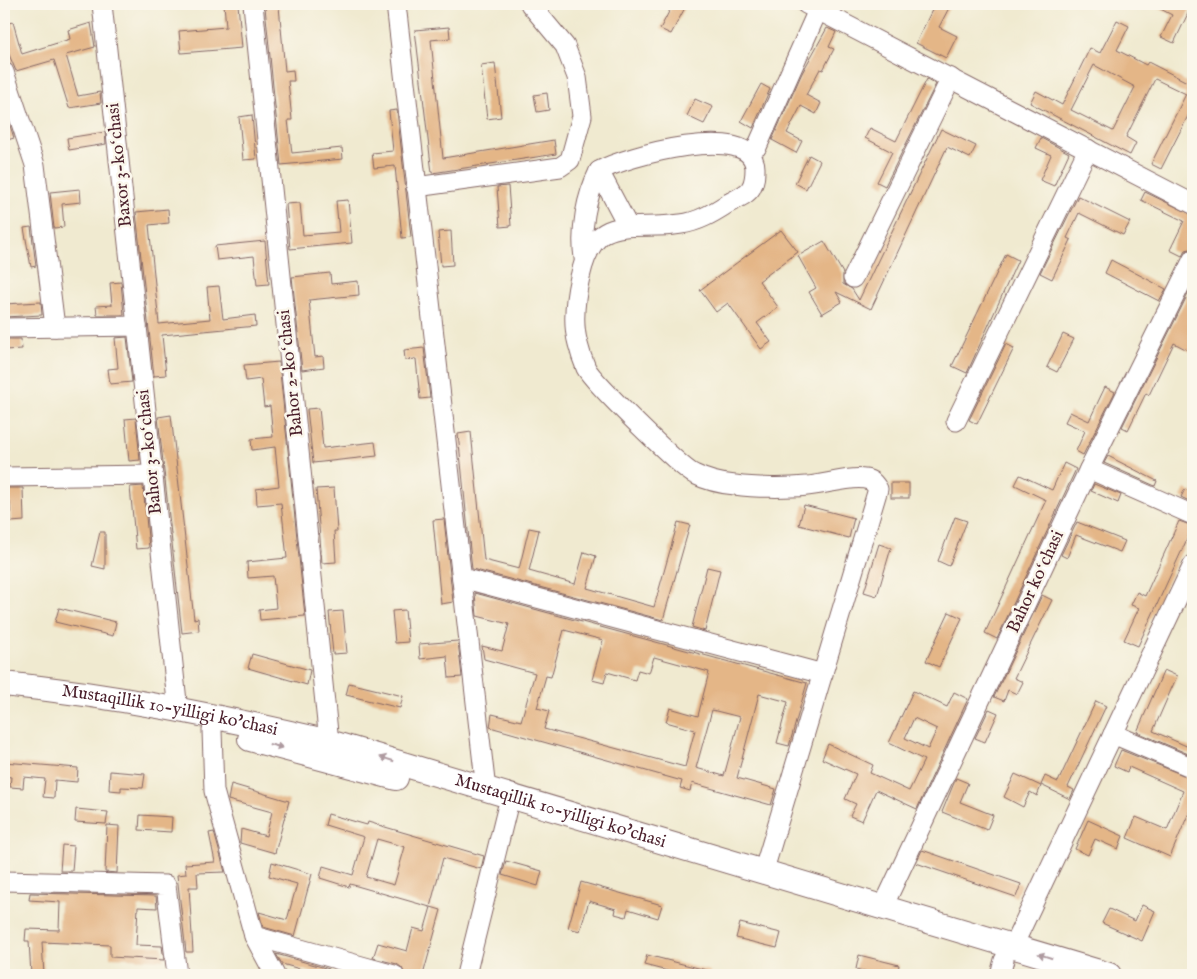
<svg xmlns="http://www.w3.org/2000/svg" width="1197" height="979" font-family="'IM FELL English',serif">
  <rect width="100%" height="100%" fill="#fbf7ec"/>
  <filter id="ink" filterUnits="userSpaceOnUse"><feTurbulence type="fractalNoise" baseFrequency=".02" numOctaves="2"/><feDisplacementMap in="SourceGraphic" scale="10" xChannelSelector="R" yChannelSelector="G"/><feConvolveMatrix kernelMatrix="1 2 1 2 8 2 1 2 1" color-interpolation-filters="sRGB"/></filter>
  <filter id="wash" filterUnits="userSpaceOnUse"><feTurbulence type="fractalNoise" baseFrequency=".0096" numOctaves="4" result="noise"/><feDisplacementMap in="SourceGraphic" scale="20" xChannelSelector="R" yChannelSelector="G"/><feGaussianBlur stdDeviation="1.12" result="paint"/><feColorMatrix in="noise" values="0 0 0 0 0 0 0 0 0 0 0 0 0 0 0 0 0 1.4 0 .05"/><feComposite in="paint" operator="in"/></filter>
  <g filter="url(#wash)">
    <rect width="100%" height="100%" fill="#f0ead0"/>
    <g id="blocks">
      <g fill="#e4b687" fill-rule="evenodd">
        <path d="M224 4H238L242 48 181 53 179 31 226 27Z"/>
        <path d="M673 4H687L671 34 660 29Z"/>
        <path d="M935 4H951L939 27 957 36 946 58 916 43Z"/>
        <path d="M1151 4H1184L1191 7 1174 43 1161 37 1172 15Z"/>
        <path d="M279 6 285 71 293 70 294 81H288L292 120H288L292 153 342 148 343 159 281 165 265 7Z"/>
        <path d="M1117 20 1129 26 1117 50 1146 65 1148 62 1191 84 1193 80V106L1161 169 1151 164 1186 94 1155 79 1126 137 1136 143 1130 155 1030 103 1036 91 1062 105 1090 48 1100 53ZM1094 65 1135 87 1113 131 1071 110Z"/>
        <path d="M13 22 22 54 70 39 68 30 91 23 95 47 66 55 78 96 100 92 101 103 69 108 54 60 16 71 4 43V24Z"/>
        <path d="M449 27 450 38 431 40 443 158 554 140 556 154 432 173 415 30Z"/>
        <path d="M827 28 836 32 829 47 834 49 823 70 820 69 806 95 821 103 816 114 801 106 787 133 802 141 796 153 772 140 802 73Z"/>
        <path d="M495 63 501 117 487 119 481 65Z"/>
        <path d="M927 79 936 84 885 186 877 182 892 152 865 138 870 128 896 141Z"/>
        <path d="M761 84 770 89 753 128 741 121Z"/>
        <path d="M547 93 549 110 537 112 534 95Z"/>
        <path d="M695 99 713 107 704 124 687 116Z"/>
        <path d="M4 107 14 138 4 141Z"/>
        <path d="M397 110 411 237 402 238 395 166 374 168 372 153 393 151 389 111Z"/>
        <path d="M252 115 256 159 243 160 239 117Z"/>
        <path d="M941 129 976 146 970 158 947 147 871 309 836 292 842 302 822 314 809 292 816 288 798 256 824 241 843 273V284L852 289 859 300Z"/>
        <path d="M105 132 106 144 69 150 67 138Z"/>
        <path d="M1041 138 1069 153 1054 186 1040 180 1051 155 1036 148Z"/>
        <path d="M809 155 820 161 806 189 795 183Z"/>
        <path d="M508 186 511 226 500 227 497 187Z"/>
        <path d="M80 189 81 202 62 204 64 227 54 228 50 192Z"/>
        <path d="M1145 192 1193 215V248L1186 250 1182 256 1170 250 1184 221 1141 200Z"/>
        <path d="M1078 196 1130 222 1123 235 1079 213 1067 238 1071 240 1052 279 1040 273Z"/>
        <path d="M348 200 352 243 290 249 286 204 300 203 303 235 339 232 336 201Z"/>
        <path d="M168 209 169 223 149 225 159 324 210 319 207 287 219 286 223 319 255 315 256 326 162 335 166 375 154 376 136 212Z"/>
        <path d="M31 227 36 266 31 267 24 228Z"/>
        <path d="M781 230 798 252 759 281 778 307 757 323 771 342 761 349 728 303 716 312 700 290Z"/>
        <path d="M451 231 453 265 441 266 438 232Z"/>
        <path d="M265 241 269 284 257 285 254 256 217 260 215 246Z"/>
        <path d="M1006 254 1018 260 967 373 952 366Z"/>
        <path d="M1111 260 1166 289 1159 301 1105 273Z"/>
        <path d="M330 273 331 284 358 281 359 295 309 300 315 357 323 356 324 367 302 370 292 277Z"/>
        <path d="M121 282 124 315H97L96 306 112 305 110 283Z"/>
        <path d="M1193 284V353L1174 343 1149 395 1146 393 1128 430 1122 427Z"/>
        <path d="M41 302 42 315 4 317V304Z"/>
        <path d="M1063 334 1074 339 1057 372 1047 367Z"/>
        <path d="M127 337 132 382 110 384 108 369 118 368 115 338Z"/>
        <path d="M4 339H21L22 349 4 350Z"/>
        <path d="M1006 344 1014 348 977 424 969 420Z"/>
        <path d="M424 348 430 398 420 399 416 359 405 360 404 350Z"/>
        <path d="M279 362 305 616 260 620 259 610 276 608 273 576 248 578 247 562 287 558 281 503 257 505 256 489 279 486 275 447 252 450 251 439 273 437 270 406 264 407 261 379 246 381 244 365Z"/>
        <path d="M1105 387 1115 392 1083 455 1076 451 1085 431 1065 422 1070 412 1089 421Z"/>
        <path d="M319 408 323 448 375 442 377 456 313 463 307 409Z"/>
        <path d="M171 415 194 619 198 618 199 631 182 633 158 417Z"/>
        <path d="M136 418 140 460 129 461 125 419Z"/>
        <path d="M471 432 484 560 519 569 529 528 539 530 529 571 575 584 584 552 596 556 587 588 654 607 678 522 690 525 663 620 472 569 458 434Z"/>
        <path d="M1108 456 1157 481 1155 486 1104 463Z"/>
        <path d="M1064 463 1076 469 997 639 985 633 1046 500 1015 485 1020 475 1052 490Z"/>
        <rect x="891" y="483" width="18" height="15"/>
        <path d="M1094 484 1121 495 1118 503 1091 491Z"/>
        <path d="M143 486 149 548 136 549 130 487Z"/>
        <path d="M4 488H23L24 521 11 522 10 502H4Z"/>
        <path d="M334 488 337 531H334L336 562 322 563 316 489Z"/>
        <path d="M1185 489 1192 493 1193 490V503L1181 497Z"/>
        <path d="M804 505 854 518 849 538 799 525Z"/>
        <path d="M955 517 967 521 949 566 938 561Z"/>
        <path d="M444 519 453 602 441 604 433 520Z"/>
        <path d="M1179 521 1193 526 1138 646 1124 640 1139 608 1131 605 1137 592 1145 596Z"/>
        <path d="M1077 522 1125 541 1120 552 1076 535 1067 558 1061 555Z"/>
        <path d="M100 532H105V569L92 566Z"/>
        <path d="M879 544 891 548 877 596 864 592Z"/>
        <path d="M707 567 720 570 705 631 692 627Z"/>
        <path d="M475 593 807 683 789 746 777 743 788 702 759 694 737 778 776 789 771 805 692 783 690 791 680 788 682 781 490 727 492 714 521 721 535 673 484 659 482 646 502 651 509 624 477 616ZM564 630 603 640 592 680 604 683 607 672 635 680 638 670 649 673 654 657 709 672 698 716 670 708 666 722 695 730 685 767 544 729 549 711 537 708 546 676 551 677ZM712 710 740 717 724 776 696 768Z"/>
        <path d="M1042 595 1052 600 1014 678 1023 682 1017 694 1008 690 1004 701 994 697Z"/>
        <path d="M59 608 116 622 113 636 55 622Z"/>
        <path d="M405 610 408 642 395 643 392 611Z"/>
        <path d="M343 611 347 653 333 654 329 612Z"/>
        <path d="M949 612 962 618 939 667 926 661Z"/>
        <path d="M458 641 462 677 449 678 447 656 420 659 419 644Z"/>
        <path d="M252 654 310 670 307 685 248 668Z"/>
        <path d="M1164 670 1177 676 1153 731 1193 749V756L1137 732Z"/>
        <path d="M349 683 403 696 400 708 346 695Z"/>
        <path d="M913 691 947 707 954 692 968 699 917 809 876 790 862 821 850 816 856 804 845 799 856 774 822 759 828 744 873 765 870 773 909 791 924 760 889 743ZM914 718 937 729 928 749 905 738Z"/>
        <path d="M1096 701 1106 706 1068 787 1074 790 1070 799 1041 785 1045 776 1058 782Z"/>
        <path d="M989 709 998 713 985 742 975 738Z"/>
        <path d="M1121 750 1193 779V803L1170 857 1127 838 1136 817 1167 830 1183 791 1129 767 1127 772 1114 766Z"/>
        <path d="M4 762 78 768 77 782 55 780 54 798 43 797 45 779 24 777 23 788 10 787 11 777 4 776Z"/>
        <path d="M110 771 145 774 143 788 121 787V791L109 790Z"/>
        <path d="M1015 774 1041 786 1037 796 1030 792 1023 807 1004 797Z"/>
        <path d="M956 778 968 783 960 802 993 815 987 830 942 812Z"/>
        <path d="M231 784 289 801 275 853 240 843 241 829 266 836 272 812 228 800Z"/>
        <path d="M76 809 108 812 106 824 75 822Z"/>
        <path d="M328 814 367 825 368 822 484 856 481 869 443 858 430 907 350 884 349 887 320 878 323 866 353 875 364 837 325 825ZM377 839 405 847 394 885 366 877Z"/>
        <path d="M140 815 172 817 171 832 139 830Z"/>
        <path d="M1088 820 1123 836 1118 849 1095 839 1088 855 1075 849Z"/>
        <path d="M107 825 119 826 117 873 105 872Z"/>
        <path d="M214 832 225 872 197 873 198 887H189L193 952H186L177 875 186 874 185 864 215 862 209 833Z"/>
        <path d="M62 845 74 846 72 871H60Z"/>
        <path d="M922 850 1021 884 1016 897 916 863Z"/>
        <path d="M506 861 542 871 538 886 502 875Z"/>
        <path d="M272 862 312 874 295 936 263 927 259 912 287 920 297 884 269 876Z"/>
        <path d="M581 882 662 905 658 918 628 909 626 917 615 914 616 909 589 901 580 931 568 928Z"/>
        <path d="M30 893 156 896 157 908 138 907 136 945 162 946 164 960 110 957V945L42 942 44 975H31L29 941H25L26 929 59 930 60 902 29 900Z"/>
        <path d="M1142 905 1155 911 1142 941 1102 923 1109 909 1135 921Z"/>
        <path d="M431 907 441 910 423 975H405L402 968 397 964 373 958 378 943 407 951 413 928 424 931Z"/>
        <path d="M740 923 781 933 777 948 736 938Z"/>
        <path d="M276 954 329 969 327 975H313L314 973 282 964Z"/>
        <path d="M647 955 710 971V975H683L644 965Z"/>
        <path d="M859 955 899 965 897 975H880L856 969Z"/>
      </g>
    </g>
  </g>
  <g filter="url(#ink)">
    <use href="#blocks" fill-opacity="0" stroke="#846665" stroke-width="1"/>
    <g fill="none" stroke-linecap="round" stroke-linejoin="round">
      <defs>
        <g id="minor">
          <path d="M102 4 137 326"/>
          <path d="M253 4 329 742"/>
          <path d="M396 4 486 790"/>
          <path d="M806 4 1193 204"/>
          <path d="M4 72 35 165 55 327"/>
          <path d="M757 147 818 10"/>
          <path d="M599 171C623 157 754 120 755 168 755 175 755 181 751 188 747 195 734 200 727 204 713 213 698 222 681 224 629 232 595 210 580 277 575 299 572 323 578 344 580 352 583 361 586 368 593 382 681 468 694 474 706 480 723 484 735 485 755 488 787 488 807 486 823 485 851 476 865 479 872 480 874 483 878 489L763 873"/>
          <path d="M416 187 560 167 570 160 582 116 577 77 565 46 530 4"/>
          <path d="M584 258C580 230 586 197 599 171L628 226"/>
          <path d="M853 278 951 78"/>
          <path d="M4 328 137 326 178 711"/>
          <path d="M956 421 1088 149"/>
          <path d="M1089 469 1193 515"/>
          <path d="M4 477 153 475"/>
          <path d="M462 578 823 674"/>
          <path d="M212 730 214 791 254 936 275 975"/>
          <path d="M1113 734 1193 768"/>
          <path d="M4 881 166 885 177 975"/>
          <path d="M883 907 1089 469 1193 259"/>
          <path d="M254 936 394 975"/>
          <path d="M1013 946 1193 565"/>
          <path d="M466 975 507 809"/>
          <path d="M1000 975 1004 960"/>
        </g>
        <g id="major">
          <path id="s1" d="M4 684C114 695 222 717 329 742L1109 975"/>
          <path d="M250 739 396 778"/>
        </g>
      </defs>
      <use href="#minor" stroke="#846665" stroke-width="21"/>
      <use href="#major" stroke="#846665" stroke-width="26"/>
      <use href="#minor" stroke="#fff" stroke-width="19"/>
      <use href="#major" stroke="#fff" stroke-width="24"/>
    </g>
    <defs><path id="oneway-solid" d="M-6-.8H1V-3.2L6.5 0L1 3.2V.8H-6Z" transform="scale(1.25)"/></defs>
    <g fill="#ae9aa0">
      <use href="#oneway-solid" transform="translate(276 746) rotate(15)"/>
      <use href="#oneway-solid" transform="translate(387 759) rotate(-163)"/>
      <use href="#oneway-solid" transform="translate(1045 956) rotate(-163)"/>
    </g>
  </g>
  <g text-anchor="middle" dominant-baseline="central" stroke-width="5" stroke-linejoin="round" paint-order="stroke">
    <g font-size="18" fill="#4a1f2b" stroke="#fbf7ec">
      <text transform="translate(120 165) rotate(-96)">Baxor 3-koʻchasi</text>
      <text transform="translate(291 373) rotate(-96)">Bahor 2-koʻchasi</text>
      <text transform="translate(150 452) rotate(-96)">Bahor 3-koʻchasi</text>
      <text transform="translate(1036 582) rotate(-65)">Bahor koʻchasi</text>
      <text stroke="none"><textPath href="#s1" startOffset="168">Mustaqillik 10-yilligi ko'chasi</textPath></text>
      <text stroke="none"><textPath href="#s1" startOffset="572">Mustaqillik 10-yilligi ko'chasi</textPath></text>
    </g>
  </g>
  <rect width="1197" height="979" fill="none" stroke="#fbf7ec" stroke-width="20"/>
</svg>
